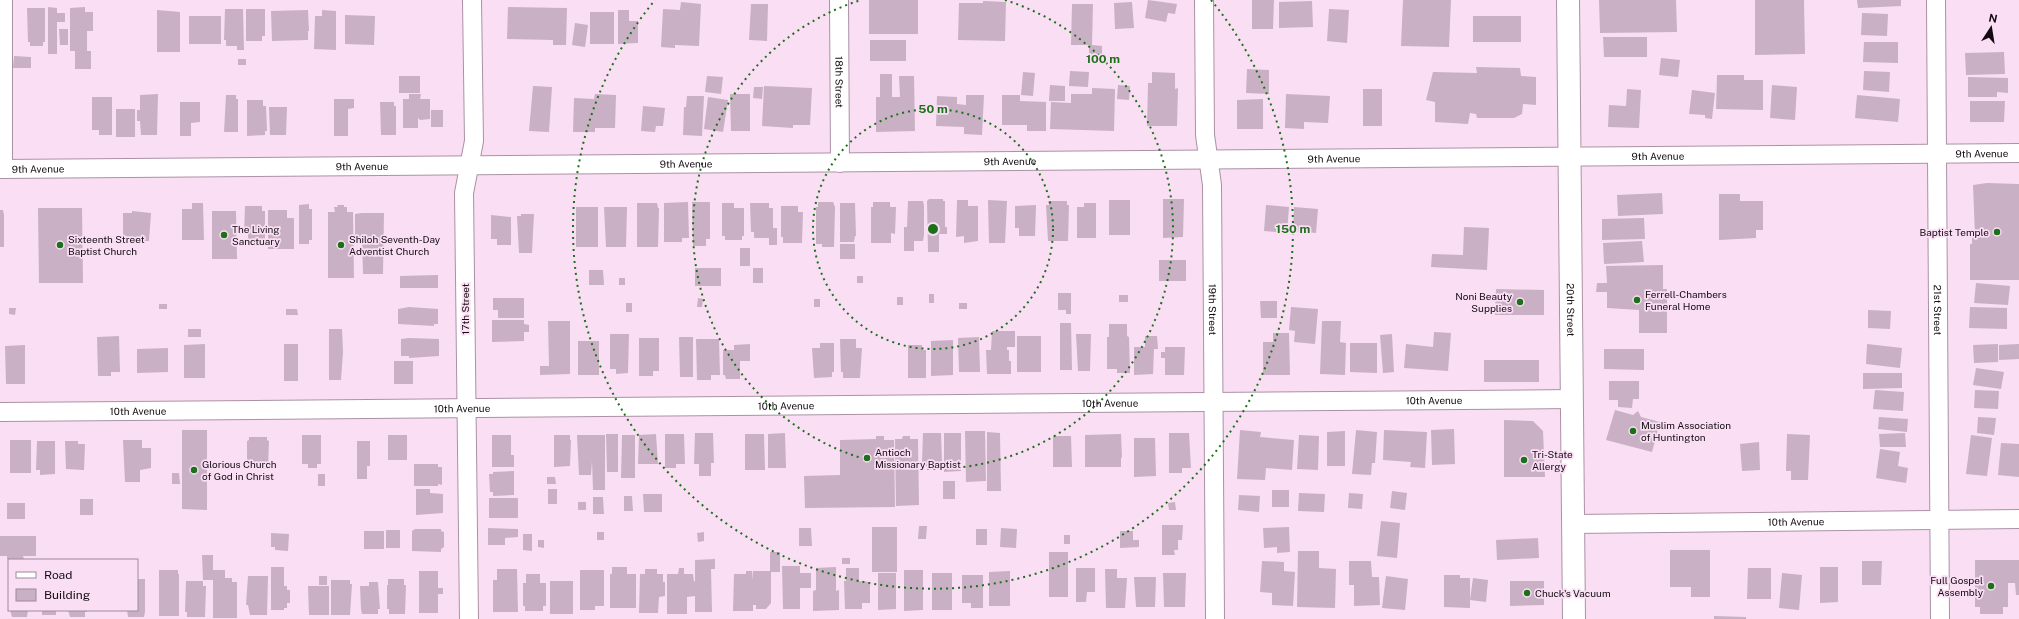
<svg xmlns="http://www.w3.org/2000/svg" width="2019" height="619" font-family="'Public Sans',sans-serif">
  <rect width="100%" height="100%" fill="#fadff4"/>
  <g fill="#c9b0c4">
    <rect x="869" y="0" width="49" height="34"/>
    <path d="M1148 0 1177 4 1175 14 1168 13 1166 22 1145 18Z"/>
    <path d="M1252 0H1274L1273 29H1252Z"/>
    <path d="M1403 0H1451L1449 47 1401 46Z"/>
    <path d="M1599 0H1676L1677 32 1600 33Z"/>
    <path d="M1755 0H1804L1805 54 1755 55Z"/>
    <path d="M1857 0H1901V6L1858 8Z"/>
    <path d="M983 1 1006 2 1005 41 958 40 959 3H983Z"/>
    <path d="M1312 1 1313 27 1279 28V2Z"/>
    <path d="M681 2 701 4 699 46 675 45V48L661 47 663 9 680 10Z"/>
    <path d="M1132 2 1134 28 1115 29 1114 3Z"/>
    <path d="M751 4H768L767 41 749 40Z"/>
    <path d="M1072 4H1093L1092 45 1102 46V60L1089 59V45H1071Z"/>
    <path d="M48 7 57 8V13H65V22H57V54H48Z"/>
    <path d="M85 7V12H93V31H87V51H70V8Z"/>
    <path d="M508 7 567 8 566 45H553V40L507 39Z"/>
    <path d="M27 8H45V42H43V46H30V42H28Z"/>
    <path d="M225 9H243L244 50H237V46H226V40H224Z"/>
    <path d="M246 9H265V36H262V41H246Z"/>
    <path d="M1329 9 1349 10 1347 43 1327 41Z"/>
    <path d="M157 10 180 12V52H157Z"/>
    <path d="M308 10 309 31H308V40L272 41 271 11Z"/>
    <path d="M322 10 336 11V50L314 49 315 16H322Z"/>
    <path d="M618 10H629V21H638V43L618 44Z"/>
    <rect x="590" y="12" width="24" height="32"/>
    <path d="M1862 13 1888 14 1887 36 1861 35Z"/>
    <path d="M345 15 375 16 374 45 345 44Z"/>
    <rect x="189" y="16" width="32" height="28"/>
    <rect x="1473" y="16" width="48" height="26"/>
    <path d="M575 23 588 25 585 47 572 45Z"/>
    <path d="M59 29H68V45H60Z"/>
    <path d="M1603 37H1647V57H1604Z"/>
    <rect x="870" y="40" width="36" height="21"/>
    <path d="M1864 42H1898V63L1863 62Z"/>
    <rect x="75" y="51" width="16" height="18"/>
    <path d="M2004 52 2005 74 1966 75 1965 53Z"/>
    <path d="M14 56 31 57V68H13Z"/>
    <path d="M1661 58 1680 60 1678 77 1659 75Z"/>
    <rect x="238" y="59" width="8" height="6"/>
    <path d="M1476 67 1520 68 1521 76 1536 77V105L1523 104 1522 114 1514 118H1477L1476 114 1470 113 1468 124 1435 122V102L1426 100 1433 72 1477 73Z"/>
    <path d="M1247 69 1269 70V94L1246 93Z"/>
    <path d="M1070 71 1089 72 1088 87 1069 86Z"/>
    <path d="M1864 71 1890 72 1889 92 1863 90Z"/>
    <path d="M1023 72 1035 73 1033 96 1021 95Z"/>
    <path d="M1152 72 1175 73V89L1178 88 1177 126H1147L1148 83H1152Z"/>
    <path d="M880 74H892V97H900L899 76H914L915 131 876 132V97H880Z"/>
    <path d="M1717 75H1744V80H1763V110L1716 109Z"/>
    <rect x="399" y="76" width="21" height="17"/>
    <path d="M707 76 723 77 721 94 705 92Z"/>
    <path d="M1968 77 2008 78V93L1997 92V97H1968Z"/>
    <path d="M1050 85 1065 86V101H1049Z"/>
    <path d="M1118 85 1130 86 1129 100 1117 99Z"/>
    <path d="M1772 85 1797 87 1795 120 1770 118Z"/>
    <path d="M533 86 552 87 549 132 529 131Z"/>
    <path d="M764 86 812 88 810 125H793V128L762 126Z"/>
    <path d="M754 87H763L762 99 753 98Z"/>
    <path d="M1092 88 1115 89 1114 131 1050 129 1051 102 1071 103V94H1092Z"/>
    <rect x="1363" y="89" width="19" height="37"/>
    <path d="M1627 89 1641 90 1639 128 1608 127 1609 105 1626 106Z"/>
    <path d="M1692 90 1715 93 1712 119 1705 118V115L1689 114Z"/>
    <path d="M158 94 157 135H141L140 121H137V110H140V95Z"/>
    <path d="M409 94H421L420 99H430V119L420 120 418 118V128H403V99H409Z"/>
    <path d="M595 94 616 95 615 128H595V132H573L574 98 594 99Z"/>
    <path d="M730 94H750V131H731Z"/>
    <path d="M1286 94 1330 96 1328 123 1304 122V129L1285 128Z"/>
    <path d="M226 95H236V99H238V132H224Z"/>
    <path d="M966 95H984L982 135 964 134V127L936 126 937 96 957 97V104L966 105Z"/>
    <path d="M1002 95H1020V101L1046 102V131H1027V125H1002Z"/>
    <path d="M1857 95 1900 99 1898 122 1855 118Z"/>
    <path d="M687 96H704L702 136 683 135 684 107H686Z"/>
    <path d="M92 97H112V135H99V130H92Z"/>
    <path d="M708 97 728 100 723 132 704 129Z"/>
    <path d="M334 99H354V108L348 109V136H334Z"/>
    <path d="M1263 99V129H1237V100Z"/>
    <path d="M247 100H263V106H266L267 131H265V135L247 136Z"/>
    <path d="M1970 101H2005L2004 122H1970Z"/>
    <path d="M180 102H200V122L191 123V136H180Z"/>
    <path d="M380 102H394V106H396V135H381Z"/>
    <path d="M643 106 665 108 663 126H656L655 132 641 131Z"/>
    <path d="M269 107H287L286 135H270Z"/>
    <rect x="116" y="109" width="19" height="28"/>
    <rect x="431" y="110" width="12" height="17"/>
    <path d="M1987 183 2019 184V280H1970V244H1972V235H1975L1973 185Z"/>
    <path d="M1662 193 1663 214 1618 216 1617 195Z"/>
    <path d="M1719 194H1740V201H1763V230H1756V238L1719 240Z"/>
    <path d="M929 199H943V201H945V227H947V234H939V252H928L927 201Z"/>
    <path d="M1163 199H1184L1183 237 1163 238Z"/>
    <path d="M957 200H968V206H978V241L964 243V236L956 237Z"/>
    <path d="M988 200 1007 201 1005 243H989Z"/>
    <rect x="1109" y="200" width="21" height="35"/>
    <path d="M908 201H923L924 206V235L923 241H914V251H904V227H907Z"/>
    <path d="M1048 201H1067V205H1069L1068 241H1048L1046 205H1049Z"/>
    <path d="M688 202 689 238H682V242H664V203Z"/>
    <path d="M692 202H710V239H706V246H693Z"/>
    <path d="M818 202H833L835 207 834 247H822V244H816V207H818Z"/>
    <path d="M873 202H890V207H896L895 234 891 233V243H871V207H873Z"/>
    <path d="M192 203H203L204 240H182V209H192Z"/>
    <path d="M637 203H657L658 208H659L658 247H637Z"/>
    <path d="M722 203H734V208H744V236H742V240H725V236H722Z"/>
    <path d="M750 203H769V208H773V228H777V245H769V238H754V232H751Z"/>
    <path d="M840 203H855L856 236H855L854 242H840Z"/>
    <path d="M1084 203H1096V238H1077V207H1084Z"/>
    <path d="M309 204V209H312V240H309V244H299V205Z"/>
    <path d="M337 205H344V207H347V212H353L354 278H328V212H335L334 207H338Z"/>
    <path d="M1036 205 1035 236H1019V228H1015V206Z"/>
    <path d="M1266 205 1289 207 1287 233 1264 231Z"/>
    <path d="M245 206H262V211H265V243H248V234H244Z"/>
    <path d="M781 206H798V212H803L802 243H783V237H781Z"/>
    <rect x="576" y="207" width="22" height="40"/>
    <path d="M604 207H627L626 247H606Z"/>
    <path d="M1294 207 1318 209 1316 233 1293 231Z"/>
    <path d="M38 208H82L83 283H39Z"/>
    <path d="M0 210H3L4 215V247H0Z"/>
    <path d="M268 210H287V218H294V249H268Z"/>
    <path d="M132 211 151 213 149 241H135V238H123V213H132Z"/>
    <path d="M212 211H236L237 259H212Z"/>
    <path d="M362 213H384L383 274H363L362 237H355V214Z"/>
    <path d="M521 214H534L532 253H519L517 216H521Z"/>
    <path d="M491 215 511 217V245H497V239H491Z"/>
    <path d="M1644 218 1645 239 1602 240V219Z"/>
    <path d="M1464 227 1489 228 1487 270 1431 267 1432 254 1463 255Z"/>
    <path d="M1642 241 1644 262 1604 264 1603 243Z"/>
    <rect x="840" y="244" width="15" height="15"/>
    <rect x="740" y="248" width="10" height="18"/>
    <rect x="1159" y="260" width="27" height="21"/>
    <path d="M1663 265V289H1667V333H1639V310L1607 308V292H1596L1597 283H1607L1606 266Z"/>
    <rect x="695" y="268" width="26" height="18"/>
    <rect x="753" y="268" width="10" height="15"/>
    <path d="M589 270H603L604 285H589Z"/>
    <path d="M438 275V288H400V276Z"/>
    <rect x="857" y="276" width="6" height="7"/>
    <rect x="619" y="278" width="6" height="7"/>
    <path d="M1976 283 2010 286 2008 305 1974 303Z"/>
    <path d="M1496 289 1544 290V315H1495Z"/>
    <path d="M1058 293H1071V314H1066V310H1058Z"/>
    <rect x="929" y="294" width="5" height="9"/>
    <rect x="1119" y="295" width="9" height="7"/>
    <rect x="897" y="297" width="6" height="8"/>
    <path d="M493 298H524V318H498V310H493Z"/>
    <path d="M698 298 703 299 702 307H697Z"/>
    <rect x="814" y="299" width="6" height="8"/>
    <path d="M1260 301H1277V318H1261Z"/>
    <rect x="626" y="303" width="6" height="9"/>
    <rect x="959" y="303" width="8" height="6"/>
    <rect x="159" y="304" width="8" height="5"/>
    <path d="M409 307 438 309V324H434V326L398 324V309Z"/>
    <path d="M1291 307 1318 309 1315 344 1294 342 1295 331 1289 330Z"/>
    <path d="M1970 307 2007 308V329L1969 328Z"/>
    <path d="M9 308H16L15 315 9 314Z"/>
    <path d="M286 309H297L298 315H286Z"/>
    <path d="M1868 310 1891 311 1890 329 1868 328Z"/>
    <path d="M492 320H524V324L529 325V332H524V341L492 342Z"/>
    <path d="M548 321H570V374L540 375V366H549Z"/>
    <path d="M1322 321H1341L1340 342 1346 343 1345 375 1320 374Z"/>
    <path d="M1060 323H1071L1072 370H1060Z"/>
    <path d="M1109 324H1127V336L1129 337 1130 373H1117V369H1107V337H1109Z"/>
    <rect x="188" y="329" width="13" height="8"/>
    <path d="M329 329H342L343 352 341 380H329Z"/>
    <path d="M992 331H1015V347H1007V350H1009V361H1011V374H987L986 350H991Z"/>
    <path d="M1434 332 1451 333 1448 371 1404 368 1406 344 1433 347Z"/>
    <path d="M1273 333H1289L1290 375H1263V342H1273Z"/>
    <path d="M610 334H629L628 373 616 374V369H610Z"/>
    <path d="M1076 334H1091L1090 371H1078Z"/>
    <path d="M1392 334 1394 372 1383 373 1380 335Z"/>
    <path d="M119 336 120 372H111V376H98L97 337Z"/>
    <rect x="1017" y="336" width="24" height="36"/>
    <path d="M1145 336H1157L1158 349H1154L1153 374 1134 375V347H1145Z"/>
    <path d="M679 337H693V377H680Z"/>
    <path d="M979 337 980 372H959L958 338Z"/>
    <path d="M409 338 439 339V356L409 358V356H401V339Z"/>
    <path d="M639 338H659V371H653V376H639Z"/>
    <path d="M696 339H719L720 375H711V380H697Z"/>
    <path d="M840 339H856V348H862L860 378H843V372H841Z"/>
    <path d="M953 340V375L931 376V341Z"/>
    <rect x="578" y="341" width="21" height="34"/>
    <path d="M820 343H834V372H832V377L814 378 812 348H820Z"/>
    <path d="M1350 343H1377V373L1350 372Z"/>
    <path d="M205 344V378H184V345Z"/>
    <rect x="284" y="344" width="14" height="37"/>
    <path d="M750 344V361H740V379H726L725 375H723V350H734V345Z"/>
    <path d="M1867 344 1902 348 1900 368 1866 364Z"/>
    <path d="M1998 344V362L1974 363 1973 345Z"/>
    <path d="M2019 344V359L1999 360V345Z"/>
    <path d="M25 345V384H6L5 346Z"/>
    <path d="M908 345H922V350H926V378H908Z"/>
    <path d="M1165 347H1185L1184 375H1165V358H1161V352H1165Z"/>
    <path d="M168 348V372L137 373V349Z"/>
    <path d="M1604 349H1644V370L1604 369Z"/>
    <rect x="1484" y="360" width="55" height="22"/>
    <rect x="394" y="361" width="19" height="23"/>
    <path d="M1976 368 2004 372 2001 389 1973 385Z"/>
    <path d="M1863 373H1902V388L1863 389Z"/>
    <path d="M1609 381H1639V399H1633L1632 408 1618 407V400H1609Z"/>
    <path d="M1875 390 1904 392 1903 411 1873 409Z"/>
    <path d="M1975 390 1999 391 1998 409 1974 408Z"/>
    <path d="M1615 410 1633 415 1638 411 1641 417 1660 422 1652 452 1606 440Z"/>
    <path d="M1879 417 1908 419 1907 432 1878 429Z"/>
    <path d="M1978 417 1996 418 1994 435 1977 433Z"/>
    <path d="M1504 420 1533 421 1543 431 1545 477H1504Z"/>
    <path d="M1454 429 1455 464 1432 465 1431 430Z"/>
    <path d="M182 430H207V510L182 509Z"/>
    <path d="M1240 430 1261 432 1260 437 1294 440 1292 470 1266 468 1265 480 1237 479Z"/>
    <path d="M1356 430 1377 432 1375 463H1372L1371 475 1352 474Z"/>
    <path d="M1384 430 1427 432 1425 468 1410 467 1411 462 1383 460Z"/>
    <path d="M965 431H985L986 481 966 482Z"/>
    <path d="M1345 431V466H1327V432Z"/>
    <path d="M987 432 1000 433 1001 491H987Z"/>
    <path d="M695 433H713L714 463H711V476H699V464H694Z"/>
    <path d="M785 433 786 468H768V434Z"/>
    <path d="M923 433H941L942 462H934V466H924V462H922Z"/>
    <path d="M944 433H961V471L944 472Z"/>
    <path d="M1169 433H1189L1191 468H1182V473H1169Z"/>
    <path d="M1905 433 1906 447H1880L1879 434Z"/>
    <path d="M606 434H618V472H607Z"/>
    <path d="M656 434 658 464H638L639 435Z"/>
    <path d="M665 434H684L685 464H676V468H665Z"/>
    <path d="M745 434H764L765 470H745Z"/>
    <path d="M1121 434 1122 457 1121 458V467H1085V435Z"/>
    <path d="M1787 434 1810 435 1808 480H1791V471H1786Z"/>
    <path d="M302 435H321V464H317V468H308V464H302Z"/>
    <rect x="388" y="435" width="19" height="25"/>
    <path d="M492 435H511V455H514V467H492Z"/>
    <path d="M554 435H570V440H571L570 466 554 467Z"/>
    <path d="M577 435H605V490H593L592 461 591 475H579Z"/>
    <path d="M622 435H635V478H621Z"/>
    <path d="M1299 435 1319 436 1318 470 1297 469Z"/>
    <path d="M1971 435 1992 438 1987 476 1966 474Z"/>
    <path d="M876 436H884V440H894L895 507 805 508 804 476 840 475V440L876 439Z"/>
    <path d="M903 436H910V439H918L919 505 896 506 895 439H902Z"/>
    <path d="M1053 436H1071L1072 467H1053Z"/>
    <path d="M249 437H267V440L269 441 268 469H249V465H247V441L249 440Z"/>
    <path d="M1134 438H1155L1156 476 1134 477Z"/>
    <rect x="10" y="440" width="21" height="33"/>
    <path d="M123 440H142V448H151V468L140 470V482H125Z"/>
    <path d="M37 441H55V474L40 475V470H36Z"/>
    <path d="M65 441H78V444H85L84 470 66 469Z"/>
    <path d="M357 441H370V466H367V479H357Z"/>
    <path d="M1759 442 1760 470 1742 471 1740 444Z"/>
    <path d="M2001 443 2019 444V477L1998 475Z"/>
    <path d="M1880 449 1900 452 1898 466 1908 468 1906 483 1876 478Z"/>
    <path d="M414 464H438V467H442V485L438 484V486H414Z"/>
    <path d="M514 471V495L493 496V492H490L489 474H493V472Z"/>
    <path d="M172 473H179L180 484H172Z"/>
    <rect x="318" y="474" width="7" height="12"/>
    <path d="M547 477H555L556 484H547Z"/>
    <rect x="943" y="481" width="12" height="18"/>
    <path d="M416 489H430V493L443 494V513L416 515Z"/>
    <rect x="548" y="489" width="9" height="15"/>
    <rect x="1272" y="490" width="17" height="17"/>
    <path d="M1392 491 1407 493 1405 510 1390 508Z"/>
    <path d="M1299 493 1325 494 1324 512 1298 511Z"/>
    <path d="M1349 493 1363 494 1362 509 1348 508Z"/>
    <path d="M643 494H662V512H644Z"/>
    <path d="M1239 495 1260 496 1259 512 1238 510Z"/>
    <path d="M624 496H632L633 511H624Z"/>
    <path d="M593 497H603L604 514H593Z"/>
    <rect x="489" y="498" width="29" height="20"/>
    <rect x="80" y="499" width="13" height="16"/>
    <rect x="578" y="502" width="8" height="8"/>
    <path d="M1175 502 1176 510H1169L1168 503Z"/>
    <rect x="7" y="503" width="18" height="16"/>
    <path d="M1381 521 1400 523 1397 558 1377 556Z"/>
    <path d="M1162 525H1183L1182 540H1178V550H1174L1175 555H1162Z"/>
    <path d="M919 526H927L926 539H918Z"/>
    <rect x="872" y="527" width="25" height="45"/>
    <path d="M1289 527 1290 552 1277 553V547L1264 548 1263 528Z"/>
    <path d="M488 528 518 529V537L505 538V545H488Z"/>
    <path d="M799 528H811L812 546H799Z"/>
    <path d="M1001 528 1017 529 1016 548 1000 547Z"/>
    <path d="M415 529H441V531L444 532V547L441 549V552L412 551V531Z"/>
    <rect x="976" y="529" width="11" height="16"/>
    <rect x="386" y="530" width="14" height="18"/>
    <rect x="364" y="531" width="20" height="18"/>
    <path d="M1120 531H1133V540H1139V547L1120 548Z"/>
    <rect x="597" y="532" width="7" height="8"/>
    <path d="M704 532V541L698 542 697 533Z"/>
    <path d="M271 533 289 534 288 551 275 550V547H271Z"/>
    <path d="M523 534H532V551L523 550Z"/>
    <rect x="1064" y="535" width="6" height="9"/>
    <path d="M0 536H36V556H23L24 559H7V556H0Z"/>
    <path d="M1538 538 1539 558 1497 560 1496 540Z"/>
    <path d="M538 540H544V548L538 547Z"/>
    <path d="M1670 550H1710V597H1691V587H1670Z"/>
    <path d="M1298 551H1319V568L1336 569 1335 608 1297 607Z"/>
    <path d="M770 552H780V572H771V603L766 609H756V605H753V611H733L734 574H746V571H752L753 580V571H770Z"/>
    <rect x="1049" y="552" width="19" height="45"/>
    <path d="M202 555H213V570H225V578H232V582H237V618H213V571V580H203Z"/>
    <rect x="842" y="558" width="8" height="6"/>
    <path d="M715 559V569H711L712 612H695V596L687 597V614H667V574H678L679 568H684V574H693L694 582 695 581V560Z"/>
    <path d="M1975 560H2019V595H2016L2015 583H2008V607H2003V614H1980V607H1975Z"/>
    <path d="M1262 561 1284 562V571L1295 572 1293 606 1272 605V593L1260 592Z"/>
    <path d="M1349 561H1371L1372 577H1379L1380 605 1354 606V585H1349Z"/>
    <path d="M1862 561H1882L1881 585H1862Z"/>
    <path d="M782 566H800V573H811V588H800V609H783Z"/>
    <path d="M271 567H284V586H287V590H290V603H287V608H284V610H271Z"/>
    <path d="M612 567H627V574H636V608H610V574H612Z"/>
    <path d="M836 567V591L839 590V610L813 611V591L816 590V568Z"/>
    <path d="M1820 567H1838V602L1820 603Z"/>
    <path d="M846 568H859V581L870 582V603H862V609H845L844 581H846Z"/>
    <path d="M1076 568H1095V592H1087L1086 602H1076Z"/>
    <path d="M1748 568H1771V599H1747Z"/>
    <path d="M497 569H517L518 612H493V580H497Z"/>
    <path d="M645 569H657V574H663V582H665V596L659 597 658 613H639L640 574H645Z"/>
    <path d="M1105 569H1117V578H1127L1125 608H1106Z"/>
    <path d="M159 570H178V574H179V616H159Z"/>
    <path d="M580 570H604V606H595V610H580Z"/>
    <path d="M904 570H923V610L904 611Z"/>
    <path d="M419 571H438V588H443V594H438V613H419Z"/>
    <path d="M1010 571V606H989V572Z"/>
    <path d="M878 573H896V609L878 610Z"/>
    <rect x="932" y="573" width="20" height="37"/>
    <path d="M1163 573H1186L1185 607H1164Z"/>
    <path d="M1782 573 1802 575 1799 610 1779 608Z"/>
    <path d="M526 574H540V583H546V606H543V611H525V606H523V583H526Z"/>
    <path d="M962 575H983V608H971V603H962Z"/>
    <path d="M1444 575H1460V578H1470V608L1444 607Z"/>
    <path d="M248 576H268L267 615H250L248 605H246Z"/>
    <rect x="319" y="576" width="8" height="9"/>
    <path d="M1386 576 1408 579 1405 610 1382 608Z"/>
    <path d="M1134 577H1156L1155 607H1136Z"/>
    <path d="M1473 578 1488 580 1486 602 1470 600Z"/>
    <path d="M137 579H145V612L144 617H128L127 610H137Z"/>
    <path d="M388 579H404V585H406L405 614H389V609H387V585H388Z"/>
    <path d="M331 580H350V584H352L350 615H331Z"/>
    <path d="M186 581H203V586H206L205 617H187V612H185Z"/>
    <rect x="550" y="581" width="23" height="33"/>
    <path d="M1510 581H1544V605L1510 606Z"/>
    <path d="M369 582H378L380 609H378V614H362L361 609 360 586H369Z"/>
    <path d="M308 586H329V615H309Z"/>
    <path d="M10 610H28L27 617H12Z"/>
    <rect x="42" y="610" width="14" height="5"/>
    <path d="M68 610H87V612H85V617H70Z"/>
    <path d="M1714 616 1746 617V619H1714Z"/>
  </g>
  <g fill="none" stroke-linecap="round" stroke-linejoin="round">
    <defs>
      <g id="minor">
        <path d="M3 0V169"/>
        <path id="s1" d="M839 0 840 163"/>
        <path id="s2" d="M1204 0 1205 135 1212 185 1215 619"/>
        <path id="s3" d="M1936 0 1940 619"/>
        <path id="s4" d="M0 169 2019 153"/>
        <path id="s5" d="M0 412 1572 399"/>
        <path id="s6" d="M1573 524 2019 519"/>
        <path d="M469 619 464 193 474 141 472 0"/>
      </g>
      <g id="major">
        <path id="s7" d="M1568 0 1574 619"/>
      </g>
    </defs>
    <use href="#minor" stroke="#aa92a5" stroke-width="20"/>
    <use href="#major" stroke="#aa92a5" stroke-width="24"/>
    <use href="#minor" stroke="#fff" stroke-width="18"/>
    <use href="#major" stroke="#fff" stroke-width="22"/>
  </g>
  <g fill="none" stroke="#1b7019" stroke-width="2" stroke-dasharray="2 4">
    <circle cx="933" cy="229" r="120"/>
    <path d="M1005 0A240 240 0 1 1 861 0"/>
    <path d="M1211 0A360 360 0 1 1 655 0"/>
  </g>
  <g fill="#1b7019" stroke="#fadff4" stroke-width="1.5">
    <circle cx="1997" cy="232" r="4"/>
    <circle cx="224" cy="235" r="4"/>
    <circle cx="60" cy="245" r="4"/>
    <circle cx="341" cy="245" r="4"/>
    <circle cx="1637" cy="300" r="4"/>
    <circle cx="1520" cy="302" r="4"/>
    <circle cx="1633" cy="431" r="4"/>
    <circle cx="867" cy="458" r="4"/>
    <circle cx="1524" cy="460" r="4"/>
    <circle cx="194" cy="470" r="4"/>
    <circle cx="1991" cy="586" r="4"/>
    <circle cx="1527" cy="593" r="4"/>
  </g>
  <g text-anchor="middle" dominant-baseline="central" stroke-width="3.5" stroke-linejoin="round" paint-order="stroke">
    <g font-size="10" fill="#130b12" stroke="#fadff4">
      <text stroke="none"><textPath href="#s1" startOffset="82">18th Street</textPath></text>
      <text stroke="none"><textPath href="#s4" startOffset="1982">9th Avenue</textPath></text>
      <text stroke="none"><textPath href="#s4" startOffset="1658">9th Avenue</textPath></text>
      <text stroke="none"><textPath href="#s4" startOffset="1334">9th Avenue</textPath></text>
      <text stroke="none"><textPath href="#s4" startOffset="1010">9th Avenue</textPath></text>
      <text stroke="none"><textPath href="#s4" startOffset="686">9th Avenue</textPath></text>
      <text stroke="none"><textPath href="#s4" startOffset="362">9th Avenue</textPath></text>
      <text stroke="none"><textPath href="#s4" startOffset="38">9th Avenue</textPath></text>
      <text transform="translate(465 309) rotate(-90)">17th Street</text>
      <text stroke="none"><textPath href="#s2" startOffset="310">19th Street</textPath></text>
      <text stroke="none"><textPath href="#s7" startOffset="310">20th Street</textPath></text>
      <text stroke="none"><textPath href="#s3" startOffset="310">21st Street</textPath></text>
      <text stroke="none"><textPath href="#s5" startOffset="1434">10th Avenue</textPath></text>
      <text stroke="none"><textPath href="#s5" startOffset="1110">10th Avenue</textPath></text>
      <text stroke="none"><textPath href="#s5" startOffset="786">10th Avenue</textPath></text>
      <text stroke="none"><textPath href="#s5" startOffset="462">10th Avenue</textPath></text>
      <text stroke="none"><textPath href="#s5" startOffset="138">10th Avenue</textPath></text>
      <text stroke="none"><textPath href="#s6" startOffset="223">10th Avenue</textPath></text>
    </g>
    <g font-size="10" fill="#130b12" stroke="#fadff4" text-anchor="start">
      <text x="232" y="229">The Living<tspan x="232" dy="12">Sanctuary</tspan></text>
      <text x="1989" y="232" text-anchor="end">Baptist Temple</text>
      <text x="68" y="239">Sixteenth Street<tspan x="68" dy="12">Baptist Church</tspan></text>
      <text x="349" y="239">Shiloh Seventh-Day<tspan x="349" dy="12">Adventist Church</tspan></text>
      <text x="1645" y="294">Ferrell-Chambers<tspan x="1645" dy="12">Funeral Home</tspan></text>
      <text x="1512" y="296" text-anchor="end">Noni Beauty<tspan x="1512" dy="12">Supplies</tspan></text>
      <text x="1641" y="425">Muslim Association<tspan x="1641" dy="12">of Huntington</tspan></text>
      <text x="875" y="452">Antioch<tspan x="875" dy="12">Missionary Baptist</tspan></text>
      <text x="1532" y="454">Tri-State<tspan x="1532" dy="12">Allergy</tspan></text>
      <text x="202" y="464">Glorious Church<tspan x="202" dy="12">of God in Christ</tspan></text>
      <text x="1983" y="580" text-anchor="end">Full Gospel<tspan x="1983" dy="12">Assembly</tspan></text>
      <text x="1535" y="593">Chuck's Vacuum</text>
    </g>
  </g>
  <circle cx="933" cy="229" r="6" fill="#1b7019" stroke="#fadff4" stroke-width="2"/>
  <g font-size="12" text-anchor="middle" font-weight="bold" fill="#1b7019" stroke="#fadff4" stroke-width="3.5" stroke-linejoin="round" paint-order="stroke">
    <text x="1103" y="63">100 m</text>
    <text x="933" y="113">50 m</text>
    <text x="1293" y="233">150 m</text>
  </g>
  <rect x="8" y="559" width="130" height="52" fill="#fadff4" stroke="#9e8a9a"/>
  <rect x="16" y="572" width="20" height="6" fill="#ffffff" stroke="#9e8a9a"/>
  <text x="44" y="579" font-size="12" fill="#130b12">Road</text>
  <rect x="16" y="589" width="20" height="12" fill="#c9b0c4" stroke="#9e8a9a"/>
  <text x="44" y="599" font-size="12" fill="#130b12">Building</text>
  <g transform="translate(1991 28) rotate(12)" stroke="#fadff4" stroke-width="3" paint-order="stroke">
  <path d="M0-3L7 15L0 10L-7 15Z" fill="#130b12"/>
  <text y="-6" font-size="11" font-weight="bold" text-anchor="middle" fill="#130b12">N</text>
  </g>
</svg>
